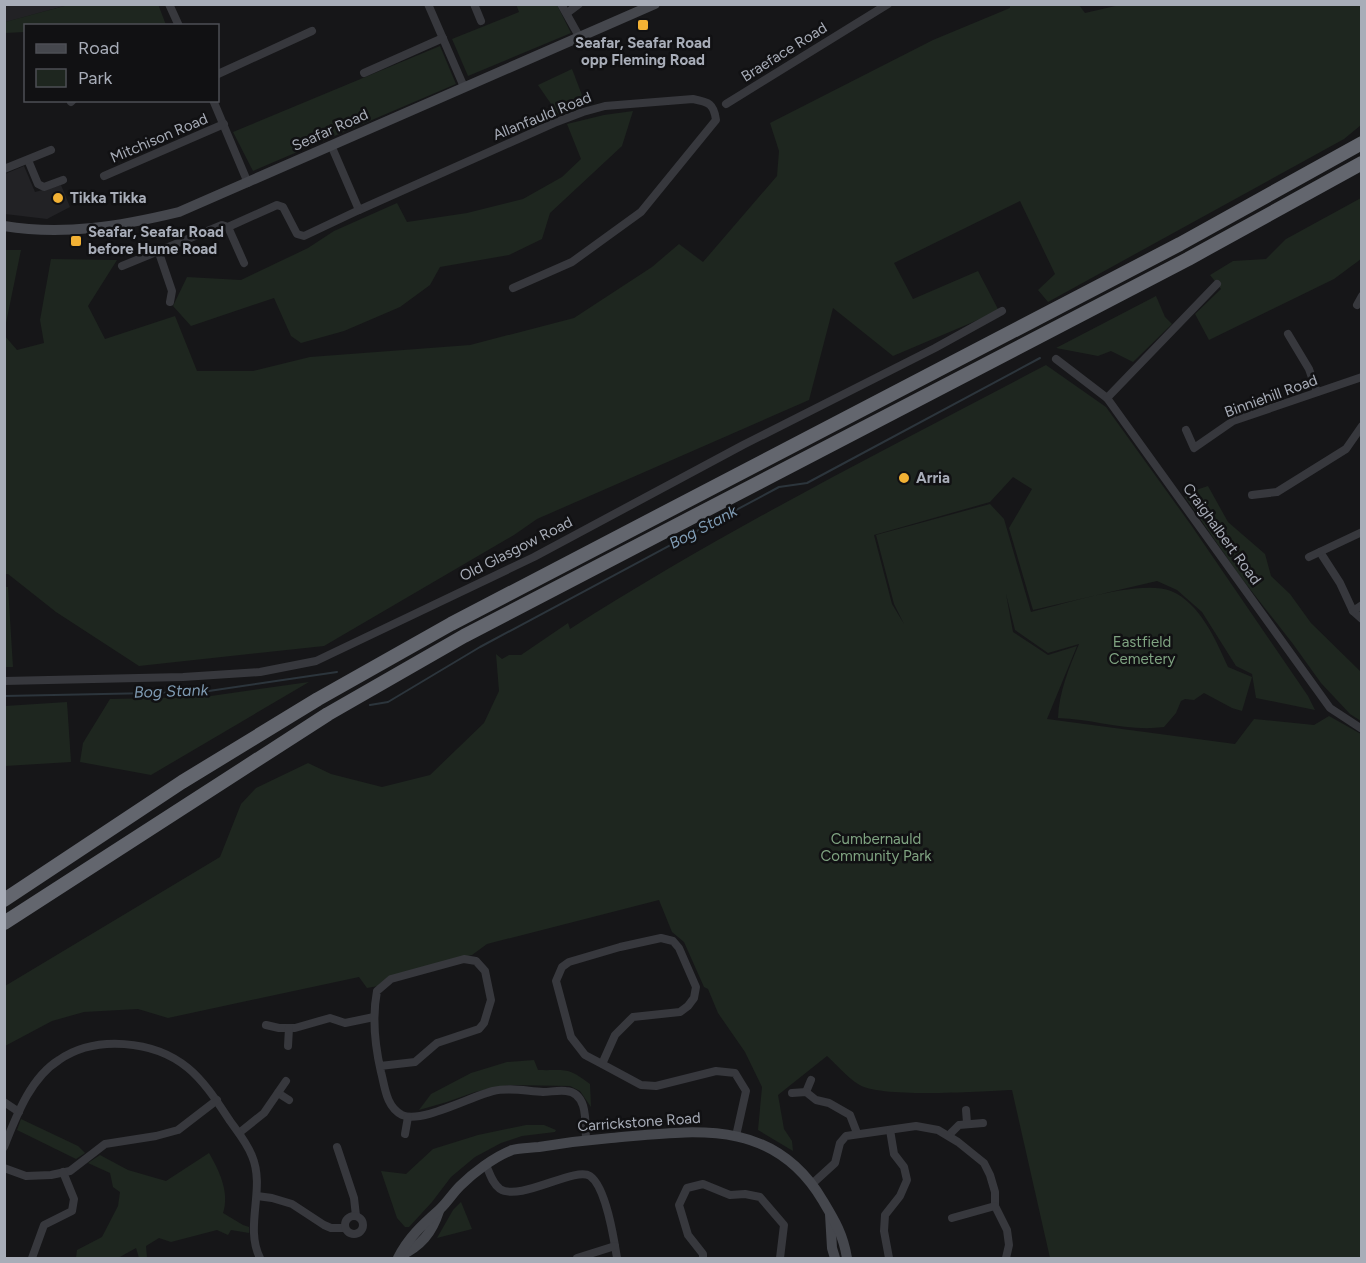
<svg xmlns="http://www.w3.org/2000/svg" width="1366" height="1263" font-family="Figtree,sans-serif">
  <rect width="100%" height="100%" fill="#161618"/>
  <g fill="#222225">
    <path d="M4 5H68L6 22Z"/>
    <path d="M24 166 35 192 61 185 70 207 47 219 5 214V174Z"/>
  </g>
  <g fill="#1e261f">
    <path d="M158 4 166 25 26 26 25 32 5 33V22L68 5Z"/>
    <path d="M516 4 557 5 571 33 468 76 452 39 519 12Z"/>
    <path d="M1124 4 1361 5V125L1344 139 1048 302 1038 290 1055 274 1020 201 894 263 913 299 978 271 999 311 893 356 833 308 809 400 537 519 514 535 324 646 139 666 56 612 8 574H5L4 335 17 350 44 343 40 320 51 259 117 260 88 306 105 339 175 316 197 371H253L310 357 470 345 574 318 652 267 679 244 703 262 777 176 779 151 770 123 933 40 1010 8V5H1079L1085 13Z"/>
    <path d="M440 46 456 84 253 171 233 132Z"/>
    <path d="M572 69 585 103 558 114 538 85Z"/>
    <path d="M633 111 622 146 550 213 542 239 509 255 440 267 430 285 400 307 344 331 301 343 291 336 274 298 191 326 173 306 187 277 241 280 308 248 334 231 397 203 407 222 467 213 523 199 562 177 581 159 567 124 604 115Z"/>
    <path d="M1361 198V259L1334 279 1209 340 1195 314 1221 289 1210 275 1233 261 1266 259 1286 239Z"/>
    <path d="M5 250H21L5 328 4 250Z"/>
    <path d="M1156 296 1165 317 1172 324 1133 362 1111 351 1098 356 1056 348Z"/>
    <path d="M1046 365 1106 407 1191 525 1308 696 1315 710 1256 698 1252 674 1236 666 1202 612 1177 590 1157 581 1033 610 1009 528 1032 489 1013 477 990 502 874 535 892 604 904 624 894 604 876 535 990 504 1004 519 1031 612C1065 604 1140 579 1171 591 1200 603 1216 640 1228 667L1252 677 1242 711 1232 708 1204 693 1194 700 1185 699 1181 701 1176 713 1164 727C1128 732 1094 719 1058 718 1059 692 1069 668 1079 644L1048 653 1015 630 1006 594 1013 632 1048 655 1077 646 1047 719 1235 744 1254 719 1314 725 1329 716 1361 734V1258H1050L1012 1090C982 1091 880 1099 858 1084 847 1077 837 1065 827 1056L778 1095 784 1129 792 1141 793 1151 758 1130 762 1087 745 1052 718 1013 708 989 704 987 684 942 672 932 659 900 487 944 472 955 388 977 378 986 367 988 359 977 168 1018 138 1009 84 1012 52 1021 5 1046V986L220 857 241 804 256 788 308 763 331 774 382 787 430 775 484 723 499 691 496 654 502 659 509 655H521L568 623 570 629C723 531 886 449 1046 365Z"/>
    <path d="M1208 486 1228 522 1265 554 1271 576 1290 594 1311 623 1361 672V721L1350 714 1321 683 1293 644 1239 575 1185 497 1190 492Z"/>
    <path d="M5 587H8L13 667H5Z"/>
    <path d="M309 682 151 775 80 762 83 743 110 699 204 697Z"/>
    <path d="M67 702 71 762 5 766V706Z"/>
    <path d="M534 1060 538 1070C566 1071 566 1066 590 1084L591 1107 580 1091 570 1086 508 1085 475 1092 447 1102 419 1110 431 1094 471 1073 507 1062Z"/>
    <path d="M21 1119 78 1146 85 1153 76 1159 17 1130Z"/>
    <path d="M526 1125H544L556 1130 555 1132 522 1136 501 1143 475 1157 451 1177 432 1202 409 1227H405L397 1218 381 1171 406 1174 433 1149 478 1135Z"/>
    <path d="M209 1153C219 1170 230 1193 223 1213L243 1225 249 1227V1233L231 1230 228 1235 217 1230 171 1242 159 1238 146 1246 147 1258H139L136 1248 118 1258H76L77 1250 102 1237 118 1206 120 1192 113 1187 110 1173 88 1163 100 1155 128 1170 166 1181Z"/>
    <path d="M461 1202 472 1229 437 1238 453 1210Z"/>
  </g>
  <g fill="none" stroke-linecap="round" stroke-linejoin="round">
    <g stroke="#2c353c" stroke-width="2">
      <path d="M4 696 202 692 337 672"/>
      <path d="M370 705 388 702 480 647 779 487 807 483 1040 358"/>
    </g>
    <g stroke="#37383d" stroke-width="8">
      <path d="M169 4 179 26"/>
      <path d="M428 4 464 87"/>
      <path d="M474 4 481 21"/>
      <path d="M561 4 580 38"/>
      <path d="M567 13 579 4"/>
      <path d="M364 73 443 38"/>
      <path d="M218 74 312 31"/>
      <path d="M213 100 248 183"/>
      <path d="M71 102 73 100"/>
      <path d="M726 104 888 4"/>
      <path d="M331 145 359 210 554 123 583 112 605 106 693 99C709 102 714 104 716 120L641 212 572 262 513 288"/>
      <path d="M28 160 38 184 44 187 63 180"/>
      <path d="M4 169 51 150"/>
      <path d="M104 176 224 124"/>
      <path d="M228 227 244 263"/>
      <path d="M158 250 172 291 170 302"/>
      <path d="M122 266 222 225 228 227 277 205 283 207 297 234 304 236 359 210"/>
      <path d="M1357 305 1362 296"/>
      <path d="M1288 334 1309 369 1317 392"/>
      <path d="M1056 359 1107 398 1330 708 1362 729"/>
      <path d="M1107 398 1217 284"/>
      <path d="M1186 430 1194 448 1233 421 1362 377"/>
      <path d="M1252 495 1277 492 1346 449 1362 426"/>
      <path d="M1320 552 1340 583 1353 611 1362 619"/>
      <path d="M1309 557 1362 532"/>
      <path d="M1353 611 1362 605"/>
      <path d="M4 681 183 677 260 672 316 661 534 557 743 445 935 348 1002 311"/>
      <path d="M266 1025 279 1028H295L330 1018 345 1023 374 1017"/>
      <path d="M288 1046 289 1028"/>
      <path d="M602 1064 615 1035 633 1017 680 1012 688 1006 694 998 696 987 679 948 673 941 661 938 620 947 569 962 562 967 556 981 571 1037 585 1055 602 1064 641 1085 656 1086 716 1071 735 1073 746 1091 736 1136"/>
      <path d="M380 1066 415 1062 437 1043 479 1029 484 1023 491 1000 485 971 476 961 464 959 391 979 377 991C372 1017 375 1046 381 1072 385 1087 386 1107 402 1115 421 1124 472 1096 493 1091 509 1087 526 1091 543 1092 550 1092 558 1090 566 1091 589 1093 585 1124 586 1141"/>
      <path d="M806 1092 811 1080"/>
      <path d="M278 1093 289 1100"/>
      <path d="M792 1093 806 1092 816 1100 829 1103 850 1115 857 1133"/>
      <path d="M4 1102 19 1112"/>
      <path d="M966 1110 967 1123"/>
      <path d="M239 1133 264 1113 286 1081"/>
      <path d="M405 1134 408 1117"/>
      <path d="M949 1135 959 1125 983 1123"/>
      <path d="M4 1147C16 1117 30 1078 59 1060 95 1035 154 1040 188 1068 205 1082 218 1103 230 1121 238 1132 247 1143 252 1156 266 1189 244 1226 260 1258"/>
      <path d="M337 1147 354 1198 356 1216"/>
      <path d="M486 1165C490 1174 492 1183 500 1189 520 1202 575 1166 590 1176 606 1187 614 1239 617 1258"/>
      <path d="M4 1168 26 1176 51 1175 70 1171 105 1144 156 1136 178 1130 217 1100"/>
      <path d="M812 1184 835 1163 840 1143 846 1136 916 1126 938 1130 958 1142 984 1163 990 1175 995 1192V1206L1007 1230 1009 1245 1006 1258"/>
      <path d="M257 1196 272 1198 292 1204 324 1225 331 1228H345"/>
      <circle cx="354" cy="1225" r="9"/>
      <path d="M952 1218 995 1206"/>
      <path d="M32 1258 44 1225 72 1211 74 1199 63 1172"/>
      <path d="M577 1258 615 1246"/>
      <path d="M703 1258V1254L688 1235 679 1205 687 1188 703 1184 730 1195 745 1194 760 1197 784 1225 780 1258"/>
      <path d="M889 1258 884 1231 885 1215 900 1196 907 1180 904 1167 894 1154 890 1130"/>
    </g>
    <g stroke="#45474d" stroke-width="10">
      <path d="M4 226C64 236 121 226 179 212L655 4"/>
      <path d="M830 1214 832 1248 835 1258"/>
      <path d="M400 1256C421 1246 432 1233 439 1211"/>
      <path d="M398 1258C408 1238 422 1225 439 1210 447 1203 452 1194 460 1186 473 1173 494 1157 512 1150 520 1148 530 1148 539 1147 563 1143 587 1140 611 1138 693 1131 773 1116 823 1201 835 1221 843 1234 847 1258"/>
    </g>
    <g stroke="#63666e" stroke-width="14">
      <path d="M4 900 182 782 318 699 451 624 1180 244 1362 143"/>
      <path d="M4 923 328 714 464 636 1188 259 1362 163"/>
    </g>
  </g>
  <g fill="#f2b134" stroke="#111113" stroke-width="2">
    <rect x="637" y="19" width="12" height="12" rx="3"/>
    <circle cx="58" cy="198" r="6"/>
    <rect x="70" y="235" width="12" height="12" rx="3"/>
    <circle cx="904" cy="478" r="6"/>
  </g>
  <g text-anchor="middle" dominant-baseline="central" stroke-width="5" stroke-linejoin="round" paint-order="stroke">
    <g font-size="15" font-weight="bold" fill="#a8adb8" stroke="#111113" text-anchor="start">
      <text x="643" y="43" text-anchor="middle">Seafar, Seafar Road<tspan x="643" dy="17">opp Fleming Road</tspan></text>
      <text x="70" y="198">Tikka Tikka</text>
      <text x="88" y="232">Seafar, Seafar Road<tspan x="88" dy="17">before Hume Road</tspan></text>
      <text x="916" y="478">Arria</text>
    </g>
    <g font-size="15" fill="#a8adb8" stroke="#111113">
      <text transform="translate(784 52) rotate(-32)">Braeface Road</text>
      <text transform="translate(542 116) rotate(-22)">Allanfauld Road</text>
      <text transform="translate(330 130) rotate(-24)">Seafar Road</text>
      <text transform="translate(159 138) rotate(-23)">Mitchison Road</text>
      <text transform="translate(1271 396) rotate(-20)">Binniehill Road</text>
      <text transform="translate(1222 534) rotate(54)">Craighalbert Road</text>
      <text transform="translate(516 549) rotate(-27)">Old Glasgow Road</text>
      <text transform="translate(639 1122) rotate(-4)">Carrickstone Road</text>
    </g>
    <g font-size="15" fill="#7fa381" stroke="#111113">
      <text x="1142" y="642">Eastfield<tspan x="1142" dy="17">Cemetery</tspan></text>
      <text x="876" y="839">Cumbernauld<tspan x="876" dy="17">Community Park</tspan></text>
    </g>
    <g font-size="16" font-style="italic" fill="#7f9bb3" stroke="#111113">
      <text transform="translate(703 527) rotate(-28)">Bog Stank</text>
      <text transform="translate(171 691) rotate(-2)">Bog Stank</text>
    </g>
  </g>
  <rect width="1366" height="1263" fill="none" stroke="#a8adb8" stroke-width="12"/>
  <rect x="24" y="24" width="195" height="78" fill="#111113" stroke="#4d4f55" stroke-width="1.5"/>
  <rect x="36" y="44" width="30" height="9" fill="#45474d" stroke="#4d4f55" stroke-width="1.5"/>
  <text x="78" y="54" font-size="18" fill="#a8adb8">Road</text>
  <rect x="36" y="69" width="30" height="18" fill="#1e261f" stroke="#4d4f55" stroke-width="1.5"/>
  <text x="78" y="84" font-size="18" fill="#a8adb8">Park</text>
</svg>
